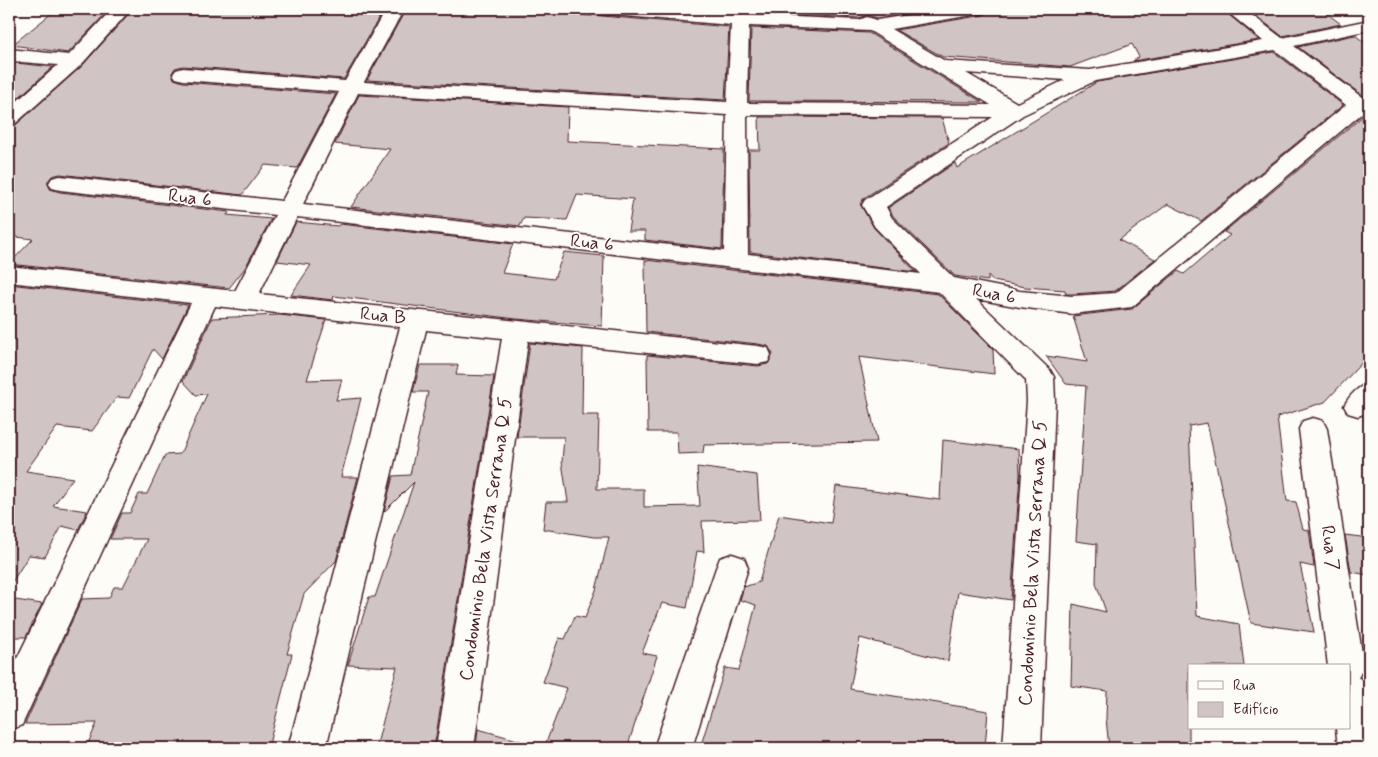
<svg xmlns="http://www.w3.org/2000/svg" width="1378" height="757" font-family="Mynerve,sans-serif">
  <rect width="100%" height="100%" fill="#fdfcf7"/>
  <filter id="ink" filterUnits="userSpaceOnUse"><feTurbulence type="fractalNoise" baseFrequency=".02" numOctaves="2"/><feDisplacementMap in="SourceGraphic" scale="10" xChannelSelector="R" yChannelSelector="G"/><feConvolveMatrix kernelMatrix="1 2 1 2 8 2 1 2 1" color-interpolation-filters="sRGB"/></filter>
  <g filter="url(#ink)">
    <g fill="#d0c5c4" stroke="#4a1f2b">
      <path d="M57 9H110L68 53 12 45Z"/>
      <path d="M133 9H384L344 79 183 66 175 68 172 73 174 79 183 82 336 94 297 168 265 165 242 195 60 174 52 176 47 182 50 189 60 192 229 212 227 215 271 219 245 268 229 288 9 264 33 239 9 236V127L17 124 82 66Z"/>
      <path d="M406 9H506L592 16V11L596 15 602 16 729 27 725 100 367 80Z"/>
      <path d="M752 9H937L877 18 868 15 859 18 752 13Z"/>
      <path d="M989 9H1222L1259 40 1133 61 1139 57 1132 44 1070 67 943 57 896 30 984 15Z"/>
      <path d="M1247 9H1321L1341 24 1282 36Z"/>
      <path d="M751 28 869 33 982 102 749 101Z"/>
      <path d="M1355 35 1369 46V95L1363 96 1298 47Z"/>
      <path d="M1274 52 1343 105 1201 221 1168 204 1119 240 1155 259 1115 291 1072 294H1066L1065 290 1025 287 993 281 988 275V281L955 276 894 217 888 208 955 163 957 168 1097 82Z"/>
      <path d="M16 63 53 67 9 106V69Z"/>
      <path d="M359 95 568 107 567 141 724 149 722 249 645 240V231H628L633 199 577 195 567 220 524 218 520 226 351 207 390 149 335 144Z"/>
      <path d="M1369 111V355L1325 402 1277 417 1287 501 1296 502 1303 529 1309 530 1314 567 1300 564 1314 632 1251 623 1207 423 1189 426 1197 616 1239 624 1244 666H1189V748H1109L1106 718 1107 691 1071 686 1073 604 1106 612 1096 583 1097 544 1076 541 1086 386 1066 384 1046 356 1087 362 1073 316 1132 309 1178 271 1184 274 1230 235 1224 232Z"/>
      <path d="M759 117 942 118 949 143 864 198 860 204 874 228 916 272 750 252 749 150H760Z"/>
      <path d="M296 222 338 226 340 224 513 244 502 273 554 279 564 252 604 256 602 326 516 319 334 296 333 300 291 295 311 265 277 261Z"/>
      <path d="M645 260 938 294 993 349 994 374 859 357 877 442 704 445 703 453 678 454 677 432H648L647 355 758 366 768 364 773 354 768 346 758 344 646 332Z"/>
      <path d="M9 284 188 305 162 359 153 349 129 398 117 397 92 431 57 427 26 471 73 478 53 506 87 511 78 530 62 526 45 557 29 555 9 587Z"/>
      <path d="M279 315 326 320 307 380 342 379 336 400 361 398 341 477H358L336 561 304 594 287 654H292L268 748H228L230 744 175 745 174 748H86L97 723 25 724 82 599 109 598 114 587H123L147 539H110L122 513H130L139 494H147L165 455 180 454 207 394 196 395 183 381 212 318Z"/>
      <path d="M530 343 583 348 582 415H599L597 489H644V507L700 506 697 467 757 475 760 520 702 521 704 552 697 551 687 608 662 603 642 653 657 656 627 748H544L567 688 543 682 559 638 565 639 575 616 585 618 596 590 609 537H594L543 529 546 502H568L562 462 564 437H517Z"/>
      <path d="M420 365H458L456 375 494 376 434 748H376L397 667 348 665 369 597H375L414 482 384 512 393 476 410 475 428 392H413Z"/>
      <path d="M943 440 1019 449 1020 475 1011 600 958 592 948 661 860 638 850 689 988 711 985 748H700L725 668 739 670 756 605 740 600 744 587 759 582 779 515 831 523 836 486 940 500Z"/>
      <path d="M1345 535 1369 538V575L1351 572Z"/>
      <path d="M9 599 42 604 26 637H9Z"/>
      <path d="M478 729 521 741 520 748H476Z"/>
    </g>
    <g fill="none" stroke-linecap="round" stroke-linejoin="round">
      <defs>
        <g id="street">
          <path d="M112 9H131L81 65 16 123 9 125V108L58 65 9 61V49L69 55Z"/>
          <path d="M386 9H404L364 82 727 102 731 25 602 14 596 13 593 9H667L732 14V9H750V15L859 20 867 17 877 20 947 9H987L984 13 978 14 891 29 945 61 1090 70 1263 41 1224 9H1244L1282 38 1369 20V30L1294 46 1363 98 1369 97V109L1366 110 1132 307 1072 314 1020 307 976 299 1050 370 1054 377 1055 401 1041 748H1003L1027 401 1026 380 939 292 297 217 259 294 758 346 768 348 771 355 768 362 758 364 528 341 474 748H436L502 338 426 330 326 748H288L400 327 215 306 22 725 9 730V675L191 303 9 282V266L235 291 275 215 60 190 52 188 49 183 52 178 60 176 282 201 339 92 183 80 176 78 173 74 176 70 183 68 345 81ZM749 26 870 31 991 105 747 103ZM1275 50 1346 105 1116 293 1072 296 1020 291 954 278 892 218 886 207 1023 115 1095 81ZM966 73 1065 80 1017 103ZM358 93 727 115 724 251 303 204ZM747 115 993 117 865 200 862 205 875 227 921 274 748 254Z"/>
          <path d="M1369 383V412L1358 416 1348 413 1344 406C1350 395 1357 387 1369 383Z"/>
          <path d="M1313 418 1323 421 1327 429 1364 666 1358 678 1362 679C1371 701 1369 724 1369 748H1338L1336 728H1349V666H1328L1299 429 1303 421Z"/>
          <path d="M732 554 744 558 748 568 692 748H654L716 568 720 558Z"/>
        </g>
      </defs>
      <use href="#street" stroke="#4a1f2b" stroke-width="3"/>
      <use href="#street" fill="#fdfcf7" fill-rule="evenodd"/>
    </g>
  </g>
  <g text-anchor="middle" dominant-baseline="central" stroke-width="4" stroke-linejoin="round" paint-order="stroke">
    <g font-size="19" fill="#4a1f2b" stroke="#fdfcf7">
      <text transform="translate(190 198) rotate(7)">Rua 6</text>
      <text transform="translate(592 243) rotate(6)">Rua 6</text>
      <text transform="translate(994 294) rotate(11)">Rua 6</text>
      <text transform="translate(383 316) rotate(6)">Rua B</text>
      <text transform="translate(486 539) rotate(-82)">Condominio Bela Vista Serrana Q 5</text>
      <text transform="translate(1330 548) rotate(82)">Rua 7</text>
      <text transform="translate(1033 563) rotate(-87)">Condominio Bela Vista Serrana Q 5</text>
    </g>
  </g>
  <rect width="1378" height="757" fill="none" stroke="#fdfcf7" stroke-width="30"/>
  <rect x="15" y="15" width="1348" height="727" fill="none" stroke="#4a1f2b" stroke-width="2" filter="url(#ink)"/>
  <rect x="1188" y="664" width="162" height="65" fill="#fdfcf7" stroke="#b5a4a5"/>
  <rect x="1198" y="681" width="25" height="8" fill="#fdfcf7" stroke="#b5a4a5"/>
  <text x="1233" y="690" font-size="15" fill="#4a1f2b">Rua</text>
  <rect x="1198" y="702" width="25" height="15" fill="#d0c5c4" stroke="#b5a4a5"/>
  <text x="1233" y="714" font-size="15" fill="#4a1f2b">Edifício</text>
</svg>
